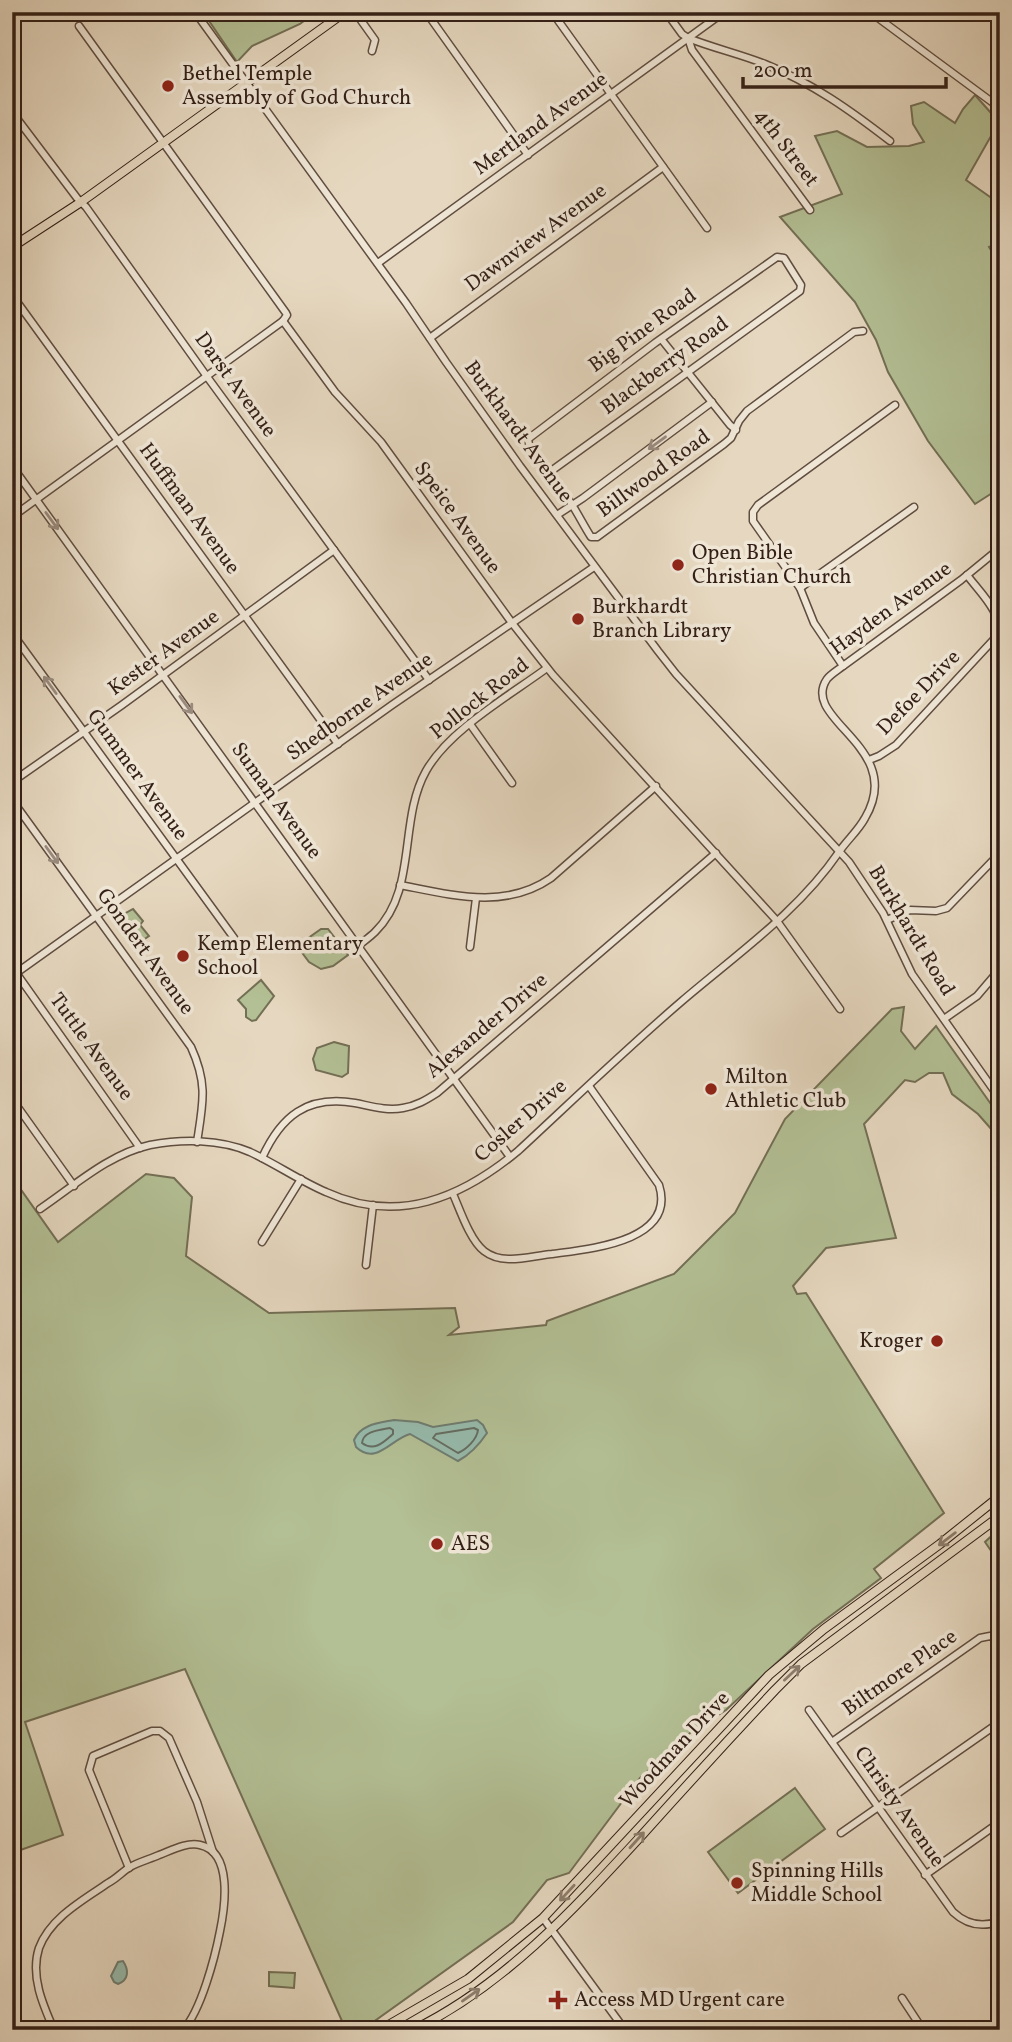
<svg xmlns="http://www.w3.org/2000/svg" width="1012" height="2042" font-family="Vollkorn,serif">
  <rect width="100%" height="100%" fill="#e6d8c0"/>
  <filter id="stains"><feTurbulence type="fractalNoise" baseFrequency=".00286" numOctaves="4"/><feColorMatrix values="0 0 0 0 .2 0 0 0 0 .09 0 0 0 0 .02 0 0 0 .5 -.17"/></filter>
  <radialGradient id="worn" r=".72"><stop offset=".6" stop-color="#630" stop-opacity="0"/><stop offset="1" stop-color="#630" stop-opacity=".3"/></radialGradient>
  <g fill="#b3bf94" stroke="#736f55" stroke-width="2">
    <path d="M203 12H313L312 15 300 24 252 46 237 62Z"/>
    <path d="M975 95 999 122 966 180 1000 204V242L989 247 1000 265V488L975 504 928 441 888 372 876 340 855 302 780 217 842 194 815 136 837 131 867 147 909 146 924 142 913 124 911 106 924 102 955 123 963 109Z"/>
    <path d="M133 909 143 921 140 925 149 936 140 942 134 937 125 935 119 926 124 914Z"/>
    <path d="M321 929H328L348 955 333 966 321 969 309 962 297 946Z"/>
    <path d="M261 980 274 996 256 1020 252 1021 246 1017V1009L238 1000Z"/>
    <path d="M904 1007 901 1031 915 1049 936 1026 1000 1117V1139L978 1114 952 1094 943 1073H929L915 1082 905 1080 864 1124 896 1238 826 1248 793 1286 797 1294 806 1293 944 1513 874 1569 881 1578 813 1629 726 1710 690 1733 640 1778 569 1873 547 1880 513 1922 362 2030H346L185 1669 25 1722 63 1835 12 1853V1177L58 1242 146 1174 174 1178 192 1197 186 1256 269 1313 455 1308 459 1327 449 1335 546 1325 547 1321 674 1274 735 1213 785 1119 892 1009Z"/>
    <path d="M334 1042 349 1046 348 1073 342 1077 316 1070 313 1059 317 1048Z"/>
    <path d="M1000 1528V1564L985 1542Z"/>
    <path d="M795 1788 825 1829 738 1893 708 1852Z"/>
    <path d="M269 1972 295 1973 294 1988 269 1986Z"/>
  </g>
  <g fill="#97bbad" stroke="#6f7d71" stroke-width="2">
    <path d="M394 1420 418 1422 433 1427 477 1420 483 1425 487 1433C479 1445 471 1454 458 1461L410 1434C391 1439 376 1466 356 1447L354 1440C361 1424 379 1423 394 1420Z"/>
    <path d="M123 1961C129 1970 129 1980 118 1984L114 1982 111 1976 118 1962Z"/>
  </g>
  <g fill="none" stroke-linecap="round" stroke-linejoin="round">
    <g stroke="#656d62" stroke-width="2">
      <path d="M390 1428 393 1430V1434C384 1442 374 1452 362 1443 363 1431 380 1430 390 1428Z"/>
      <path d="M474 1428 478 1430C477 1439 467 1449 458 1453L433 1438 436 1434Z"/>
    </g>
    <defs>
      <g id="minor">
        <path d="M195 12 406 303 446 362 520 466 658 651 676 674 849 862 883 913 912 974 1000 1099"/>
        <path d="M355 12 375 40 372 51"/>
        <path d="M426 12 528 155"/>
        <path d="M552 12 707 228"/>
        <path d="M666 12 682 34 688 38C713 48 740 54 765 64 812 83 850 110 890 141"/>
        <path d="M870 12 1000 108"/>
        <path d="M79 26 286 313 287 315 283 321"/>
        <path d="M688 38 692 50 810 210"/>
        <path d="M12 112 77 198 86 207 208 378 429 680"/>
        <path d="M378 263 724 12"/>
        <path d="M12 295 338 744"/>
        <path d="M283 321 335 392 381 442 512 623 553 675 777 921 840 1009"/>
        <path d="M430 338 663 167"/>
        <path d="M662 340 730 425 736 430"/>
        <path d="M12 466 510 1157"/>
        <path d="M547 474 800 291 801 285 784 258 777 257 655 343 528 439C529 457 560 488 571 503 578 514 584 526 591 537H597L724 444 731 438 739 421 747 411 854 332 863 331"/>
        <path d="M557 515 583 498 712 402"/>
        <path d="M12 517 283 321"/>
        <path d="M800 588 914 507"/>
        <path d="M12 633 234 938"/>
        <path d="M843 666 814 623 800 588 753 521V512L758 505 895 405"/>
        <path d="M470 724 512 783"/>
        <path d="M869 760 879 756 896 745 996 637C1005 614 980 593 967 575"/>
        <path d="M12 782 122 705 334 550"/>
        <path d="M12 800 191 1047C208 1084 203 1103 197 1142"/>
        <path d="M400 885C452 895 505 910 551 878L656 786"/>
        <path d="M887 920 910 910 936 911 947 908 1000 853"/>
        <path d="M358 946C364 941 370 937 375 932 418 890 398 821 426 771 449 730 509 696 547 668"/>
        <path d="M470 947 476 898"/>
        <path d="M12 967 140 1148"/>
        <path d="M12 976 392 705 594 567"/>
        <path d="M944 1019 977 996 1000 969"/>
        <path d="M12 1099 74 1186"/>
        <path d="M262 1158C281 1116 307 1095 355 1103 371 1106 386 1111 403 1108 416 1106 426 1100 437 1093L716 853"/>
        <path d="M453 1194C460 1210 470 1240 484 1251 503 1266 530 1256 552 1254 588 1249 677 1242 659 1185L589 1086"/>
        <path d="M40 1209C74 1186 109 1154 150 1145 182 1139 220 1139 250 1152 276 1164 300 1181 326 1192 398 1225 461 1198 518 1151 572 1101 626 1049 682 1001 737 954 798 912 839 852 847 840 858 831 865 818 907 747 799 720 827 679 831 674 838 670 843 666L961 580 1000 548"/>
        <path d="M262 1242 301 1179"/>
        <path d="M366 1265 373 1205"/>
        <path d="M809 1710 953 1912C967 1925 982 1928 1000 1921"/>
        <path d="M832 1742 980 1638 990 1636 1000 1641"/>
        <path d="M841 1833 1000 1722"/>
        <path d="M129 1868 89 1770 93 1756 152 1731H160L169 1738 197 1802 213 1852"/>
        <path d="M925 1875 1000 1822"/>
        <path d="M543 1918 625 2030"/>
        <path d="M902 1998 923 2030"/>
        <path d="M54 2030C43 2005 30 1976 39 1948 50 1918 83 1900 108 1883 116 1879 122 1872 130 1867 139 1862 150 1859 159 1855 172 1850 187 1842 200 1845 233 1852 225 1907 220 1931 215 1957 201 2011 183 2030"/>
        <path d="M989 2030 1000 2022"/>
      </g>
      <g id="major">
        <path d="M12 247 81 202 345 12"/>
        <path d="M380 2030 468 1979 543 1918 769 1675 824 1629 940 1544 1000 1496"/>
        <path d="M413 2030C505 1985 574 1909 642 1835 686 1786 730 1738 775 1690L801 1664 1000 1516"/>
      </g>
    </defs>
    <use href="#minor" stroke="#604d40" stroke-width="9"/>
    <use href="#major" stroke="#331f16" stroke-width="10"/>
    <use href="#minor" stroke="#efe6d6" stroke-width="6"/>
    <use href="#major" stroke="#e6d8c0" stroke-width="8"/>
  </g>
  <defs><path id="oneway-shaft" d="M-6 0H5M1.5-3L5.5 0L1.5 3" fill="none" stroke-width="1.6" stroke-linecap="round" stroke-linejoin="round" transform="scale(1.75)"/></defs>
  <g stroke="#9a8c80">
    <use href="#oneway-shaft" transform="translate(657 443) rotate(144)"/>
    <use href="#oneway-shaft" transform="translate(52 521) rotate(54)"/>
    <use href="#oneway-shaft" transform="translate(50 685) rotate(-126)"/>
    <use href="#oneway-shaft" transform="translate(186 705) rotate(54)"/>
    <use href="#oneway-shaft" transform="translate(52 855) rotate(54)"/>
  </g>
  <g stroke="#8c7c6b">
    <use href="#oneway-shaft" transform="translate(947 1539) rotate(143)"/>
    <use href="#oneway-shaft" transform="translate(792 1673) rotate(-43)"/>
    <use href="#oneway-shaft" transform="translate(637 1840) rotate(-48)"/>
    <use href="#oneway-shaft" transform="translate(567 1893) rotate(133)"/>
    <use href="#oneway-shaft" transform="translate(471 1995) rotate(-35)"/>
  </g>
  <g fill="#8f2418" stroke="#efe6d6" stroke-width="2.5">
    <circle cx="168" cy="86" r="7"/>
    <circle cx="678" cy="565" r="7"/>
    <circle cx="578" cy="619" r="7"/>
    <circle cx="183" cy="956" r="7"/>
    <circle cx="711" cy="1089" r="7"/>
    <circle cx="937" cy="1341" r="7"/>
    <circle cx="437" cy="1544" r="7"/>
    <circle cx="737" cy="1883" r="7"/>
    <path d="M554.5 1989.5h7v7h7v7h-7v7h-7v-7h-7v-7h7z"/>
  </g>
  <g text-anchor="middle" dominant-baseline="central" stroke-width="7" stroke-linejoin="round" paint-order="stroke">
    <g font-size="21" fill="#331f16" stroke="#efe6d6" text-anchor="start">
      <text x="182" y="74">Bethel Temple<tspan x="182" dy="24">Assembly of God Church</tspan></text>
      <text x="692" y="553">Open Bible<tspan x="692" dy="24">Christian Church</tspan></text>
      <text x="592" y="607">Burkhardt<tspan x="592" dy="24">Branch Library</tspan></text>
      <text x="197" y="944">Kemp Elementary<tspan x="197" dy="24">School</tspan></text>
      <text x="725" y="1077">Milton<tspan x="725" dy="24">Athletic Club</tspan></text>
      <text x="923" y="1341" text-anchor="end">Kroger</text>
      <text x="451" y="1544">AES</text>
      <text x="751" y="1871">Spinning Hills<tspan x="751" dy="24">Middle School</tspan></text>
      <text x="574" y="2000">Access MD Urgent care</text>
    </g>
    <g font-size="21" fill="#331f16" stroke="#efe6d6">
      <text transform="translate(541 124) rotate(-36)">Mertland Avenue</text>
      <text transform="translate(786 148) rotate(53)">4th Street</text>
      <text transform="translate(536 238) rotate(-36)">Dawnview Avenue</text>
      <text transform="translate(643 331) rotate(-36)">Big Pine Road</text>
      <text transform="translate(665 366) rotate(-36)">Blackberry Road</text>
      <text transform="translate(235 385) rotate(54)">Darst Avenue</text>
      <text transform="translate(518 432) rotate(54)">Burkhardt Avenue</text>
      <text transform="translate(654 474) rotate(-36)">Billwood Road</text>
      <text transform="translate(189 509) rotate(54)">Huffman Avenue</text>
      <text transform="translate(457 518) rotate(54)">Speice Avenue</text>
      <text transform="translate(891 609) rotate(-36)">Hayden Avenue</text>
      <text transform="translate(164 653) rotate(-36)">Kester Avenue</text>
      <text transform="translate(919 693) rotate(-46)">Defoe Drive</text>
      <text transform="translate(480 699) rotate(-38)">Pollock Road</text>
      <text transform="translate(360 707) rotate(-35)">Shedborne Avenue</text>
      <text transform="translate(137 775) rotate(54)">Gummer Avenue</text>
      <text transform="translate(276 801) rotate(54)">Suman Avenue</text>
      <text transform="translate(911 931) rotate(59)">Burkhardt Road</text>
      <text transform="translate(145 952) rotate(54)">Gondert Avenue</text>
      <text transform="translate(487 1026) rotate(-40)">Alexander Drive</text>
      <text transform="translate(91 1047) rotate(54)">Tuttle Avenue</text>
      <text transform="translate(521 1121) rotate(-41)">Cosler Drive</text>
      <text transform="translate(900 1673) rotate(-35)">Biltmore Place</text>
      <text transform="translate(675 1750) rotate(-47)">Woodman Drive</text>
      <text transform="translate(899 1807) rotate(55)">Christy Avenue</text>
    </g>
  </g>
  <rect width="1012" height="2042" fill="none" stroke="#e6d8c0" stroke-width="42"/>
  <rect x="14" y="14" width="984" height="2014" fill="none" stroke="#331f16" stroke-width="3.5"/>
  <rect x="21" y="21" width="970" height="2000" fill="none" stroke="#331f16" stroke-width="2"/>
  <path d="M743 77v10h203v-10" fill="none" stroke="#331f16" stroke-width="3.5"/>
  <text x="753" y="77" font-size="21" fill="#331f16" stroke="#efe6d6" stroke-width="5" paint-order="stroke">200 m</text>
  <rect width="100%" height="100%" filter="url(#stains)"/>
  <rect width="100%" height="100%" fill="url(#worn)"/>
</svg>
